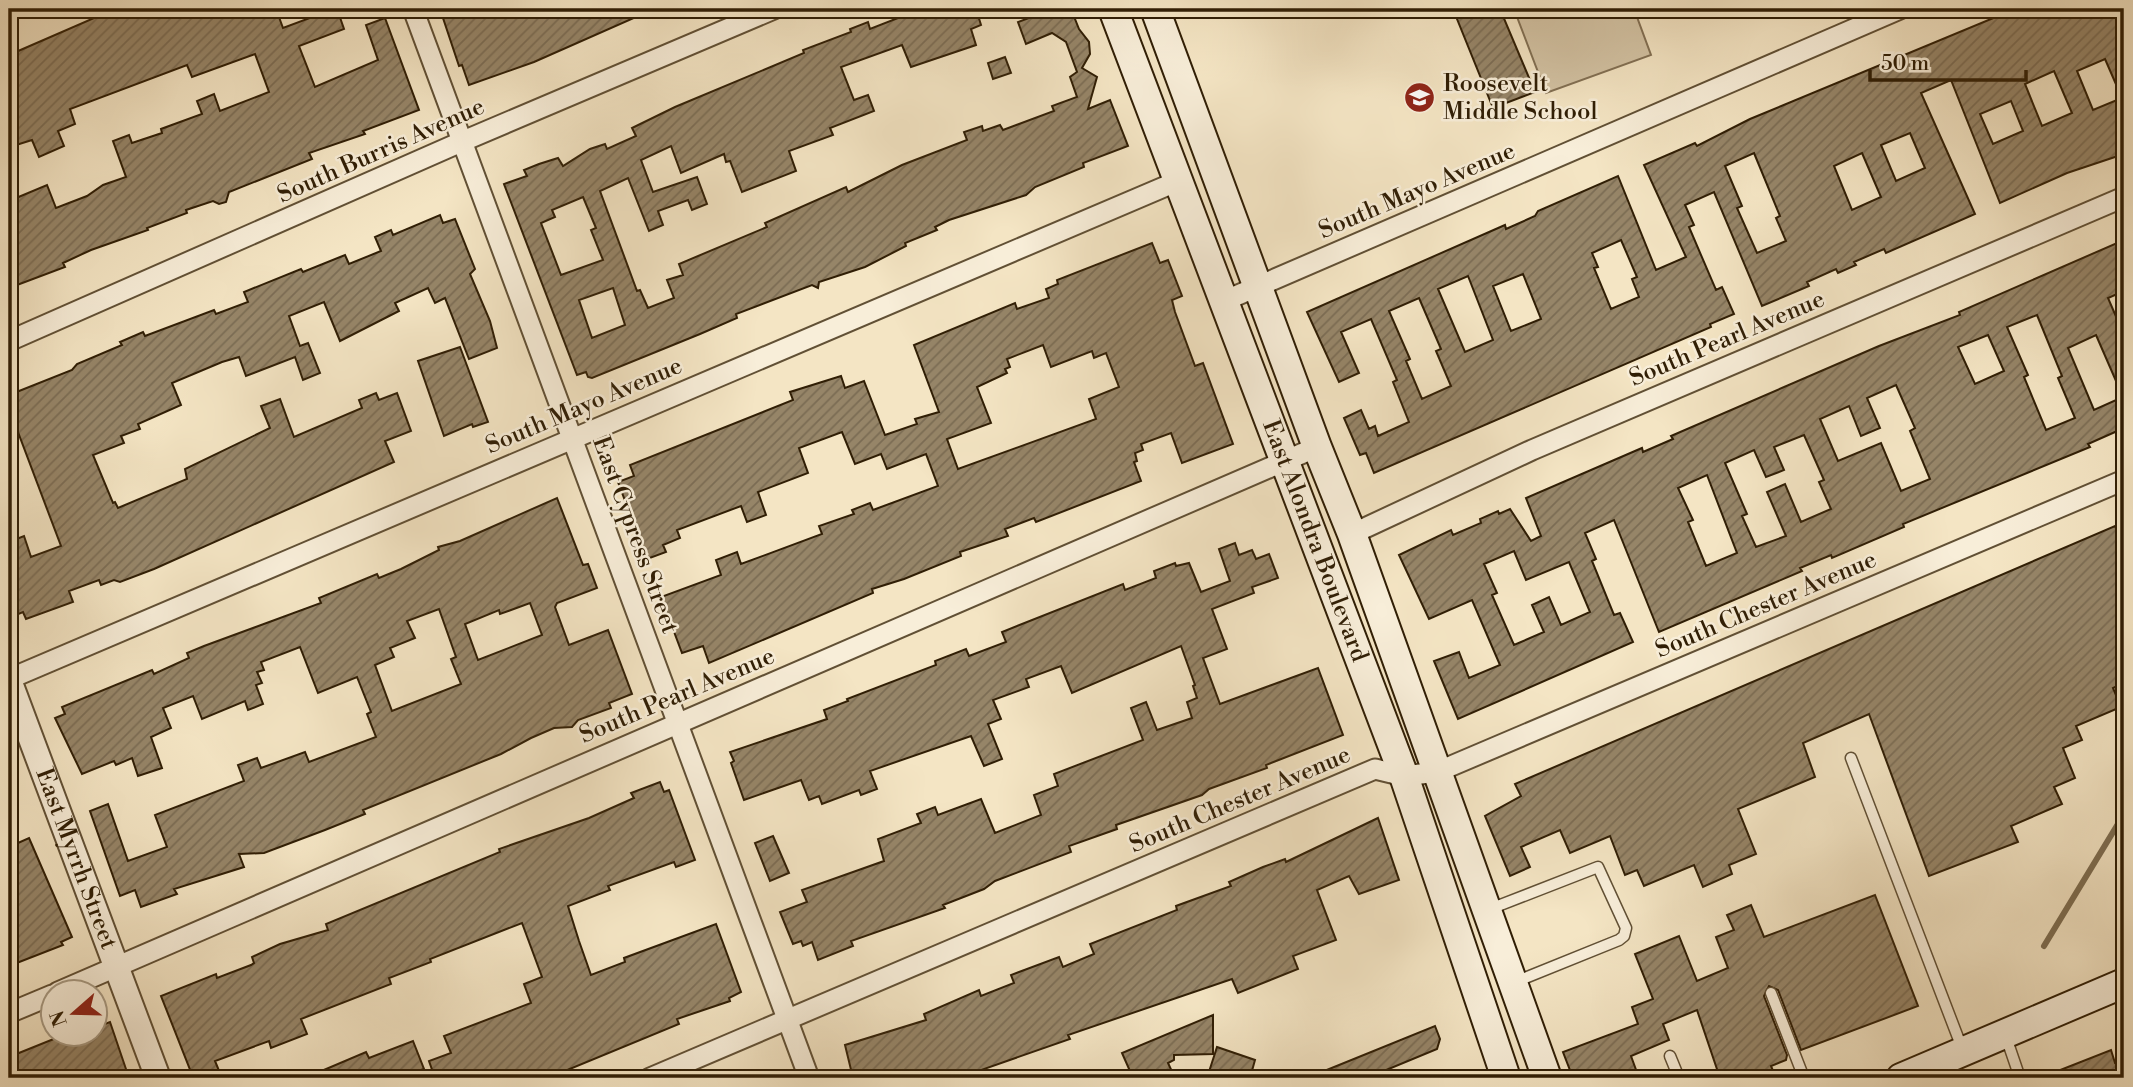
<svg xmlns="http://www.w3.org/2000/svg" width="2133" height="1087" font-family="'Libre Bodoni',serif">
  <defs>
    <pattern id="building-hatch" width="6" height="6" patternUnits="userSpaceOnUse" patternTransform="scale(1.75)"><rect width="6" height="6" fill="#968568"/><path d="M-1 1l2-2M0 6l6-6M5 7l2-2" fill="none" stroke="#7b6c54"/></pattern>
  </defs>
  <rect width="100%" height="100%" fill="#f4e5c4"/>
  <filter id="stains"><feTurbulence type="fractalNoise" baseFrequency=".00286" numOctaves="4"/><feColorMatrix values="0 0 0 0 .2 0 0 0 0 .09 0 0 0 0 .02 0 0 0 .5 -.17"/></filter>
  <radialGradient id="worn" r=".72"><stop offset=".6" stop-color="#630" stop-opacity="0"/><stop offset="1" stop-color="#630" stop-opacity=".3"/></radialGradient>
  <path fill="#d3c3a4" stroke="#827054" stroke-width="2" d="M1514 9H1634L1651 55 1546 93Z"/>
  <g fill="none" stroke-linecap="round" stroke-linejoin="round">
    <path stroke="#7d6d51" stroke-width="6" d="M2044 946 2124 814"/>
  </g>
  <g fill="url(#building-hatch)" stroke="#301e05" stroke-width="2" fill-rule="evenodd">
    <path d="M145 9H276L283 28 318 15 316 9H337L344 29 299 46 315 87 378 60 366 25 385 18 419 110 363 131 365 134 309 153 312 159 229 192 226 202 219 204 213 201 186 210 187 213 147 228 148 230 91 250 63 263 65 267 9 288V201L47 185 56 208 87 196 103 185 126 177 113 141 129 135 132 143 162 133 161 129 202 114 197 101 214 94 220 111 269 92 255 54 192 77 187 65 70 109 75 124 58 131 64 146 39 157 32 140 13 146 9 133V55L110 11 112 16 124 11 126 16Z"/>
    <path d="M440 9H651L652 10 534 62 469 85 462 65 459 66Z"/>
    <path d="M921 9H976L981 25 971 29 976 45 911 67 902 45 841 67 854 100 868 95 874 111 830 128 833 135 789 151 796 171 742 192 730 161 726 162 724 154 681 173 671 146 641 160 653 192 697 177 707 204 692 210 688 200 658 211 663 225 649 231 628 178 600 191 637 291 640 290 648 308 674 298 667 280 683 275 679 264 767 227 765 223 846 187 848 192 902 165 967 140 964 132 982 126 983 131 1000 125 1003 130 1054 111 1052 106 1077 97 1070 77 1077 72 1066 42 1052 33 1026 44 1018 22 1053 9H1071L1079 29 1089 42 1090 54 1082 68 1097 77 1088 109 1110 100 1128 146 1083 163 1084 167 1035 187 1026 195 949 220 935 227 937 230 905 243 906 246 865 267 819 282 818 288 812 285 736 314 737 318 700 334 592 378 588 377 586 372 577 375 504 184 527 176 524 170 539 164 558 158 563 166 590 149 605 144 607 149 636 136 632 128 675 107 804 53 803 50 851 32 850 29 868 22 870 29ZM583 197 596 228 591 230 603 260 561 275 541 223 555 217 552 210ZM613 288 625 325 592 338 579 300Z"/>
    <path d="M1453 9H1500L1535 92 1493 108Z"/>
    <path d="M2015 9H2112L2124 37V154L2067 173 2000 203 1951 80 1921 93 1975 214 1886 253 1884 249 1854 262 1856 265 1838 273 1836 269 1807 282 1809 286 1762 306 1714 192 1685 205 1694 225 1689 227 1716 290 1722 287 1734 314 1710 324 1711 327 1374 473 1366 453 1360 455 1344 418 1361 410 1369 429 1375 426 1378 436 1409 422 1393 382 1397 380 1371 319 1341 332 1359 373 1339 382 1307 312 1505 225 1506 229 1535 216 1538 211 1618 176 1656 270 1686 257 1644 165 1695 143 1697 146 1750 119ZM2105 59 2122 98 2093 110 2077 71ZM2054 71 2072 113 2042 126 2025 84ZM2011 101 2023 131 1993 144 1980 114ZM1910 133 1925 168 1896 181 1881 145ZM1754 153 1780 216 1776 218 1786 241 1757 253 1737 208 1742 206 1725 166ZM1862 153 1881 197 1852 210 1834 166ZM1621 240 1637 277 1632 279 1639 297 1611 309 1594 268 1598 267 1592 253ZM1523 274 1541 319 1511 331 1493 286ZM1468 276 1493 340 1465 352 1438 289ZM1419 298 1441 349 1436 351 1451 386 1422 399 1406 361 1410 359 1389 311Z"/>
    <path d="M1005 57 1011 73 993 79 988 63Z"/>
    <path d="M440 215 443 223 455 219 475 269 470 274 490 321 497 348 469 359 445 298 435 303 428 288 395 303 399 311 340 341 324 302 289 316 300 346 308 343 320 373 303 380 295 357 246 376 239 357 222 362 172 383 181 405 138 424 140 429 121 436 124 443 93 455 113 503 115 502 118 508 187 479 185 469 270 428 261 406 280 399 294 437 362 408 359 400 376 393 379 400 397 393 411 431 385 441 394 462 154 569 120 582 114 580 101 585 99 580 69 591 73 602 26 619 23 612 16 615 9 595V542L24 536 31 557 61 546 13 419 9 421V395L72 370 77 364 122 345 120 342 143 332 145 336 214 310 216 314 248 302 244 292 301 269 303 272 345 255 349 264 381 251 375 237 391 230 393 235Z"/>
    <path d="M2124 240V291L2108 298 2124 335V428L2088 444 2090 447 1903 524 1904 527 1832 558 1831 555 1800 568 1802 571 1659 632 1614 520 1585 533 1596 559 1592 561 1614 615 1620 613 1633 642 1458 719 1434 661 1459 652 1469 678 1500 665 1472 600 1429 619 1399 555 1451 530 1453 535 1481 523 1480 519 1498 511 1499 514 1510 509 1531 541 1541 536 1526 498 1642 448 1643 452 1673 439 1671 436 1879 346 1960 315 1959 312ZM2037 315 2062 376 2058 378 2075 418 2046 430 2024 377 2028 375 2007 327ZM1988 335 2004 371 1975 384 1958 347ZM2096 335 2123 397 2094 410 2068 348ZM1896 385 1915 428 1910 431 1930 479 1901 491 1881 443 1838 461 1820 419 1849 406 1861 436 1880 428 1867 398ZM1804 435 1824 480 1819 482 1831 509 1801 522 1785 484 1767 492 1786 536 1756 547 1742 516 1747 514 1725 463 1754 450 1766 477 1784 470 1774 447ZM1707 475 1737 553 1706 566 1688 522 1693 520 1678 488ZM1514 551 1526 580 1569 562 1590 612 1561 625 1549 597 1532 605 1544 632 1514 645 1492 595 1497 593 1484 564Z"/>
    <path d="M1152 243 1160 263 1168 260 1182 296 1172 300 1175 312 1195 366 1203 363 1233 444 1182 463 1171 433 1141 444 1143 450 1135 453 1137 461 1134 462 1141 481 1036 522 1034 518 1005 529 1008 536 960 552 961 556 904 579 872 589 873 593 709 663 703 646 682 653 661 597 721 575 716 560 737 552 741 564 822 534 819 526 854 514 852 510 870 503 873 510 938 486 926 454 887 469 881 454 855 464 842 432 799 448 808 473 758 492 766 515 747 522 741 506 677 530 680 538 663 545 666 552 647 559 618 482 634 476 630 465 793 400 790 392 841 376 845 388 864 381 885 435 917 424 915 419 939 412 914 345 1015 303 1017 309 1049 298 1046 289 1058 284 1057 280ZM1043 345 1051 367 1092 351 1094 358 1106 353 1119 387 1089 399 1096 419 958 469 947 439 991 423 977 387 1007 373 1005 369 1010 367 1007 359Z"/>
    <path d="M460 347 488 422 473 427 472 424 444 436 418 361Z"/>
    <path d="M557 498 583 565 588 564 597 588 557 603 555 607 569 645 608 630 632 694 609 703 611 708 578 720 572 727 554 728 531 738 501 754 363 810 365 814 325 830 264 853 239 854 244 867 174 889 177 894 141 907 135 890 120 896 90 811 108 804 128 861 167 847 155 815 244 781 238 765 257 758 261 768 305 752 309 762 376 737 367 714 371 712 357 677 318 693 300 647 261 662 264 670 257 672 262 683 256 685 263 704 248 710 245 701 202 719 193 696 163 708 171 728 151 737 162 768 138 776 132 758 116 765 114 761 82 774 55 718 65 714 62 707 152 670 154 674 189 658 187 653 204 646 321 603 319 598 377 574 379 578 401 569 439 550 438 547 460 541ZM530 603 542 635 478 660 465 624 499 610 500 614ZM439 609 456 657 451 659 461 684 392 711 375 665 394 657 390 648 415 638 407 621Z"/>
    <path d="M2115 526 2124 546V683L2113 688 2121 707 2076 726 2082 740 2063 748 2075 778 2054 787 2062 804 2011 826 2018 842 1929 876 1869 714 1803 743 1815 777 1738 809 1756 854 1729 865 1732 874 1703 887 1694 865 1644 886 1637 870 1625 875 1610 836 1570 853 1560 830 1521 847 1530 867 1510 876 1485 816 1521 796 1515 784Z"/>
    <path d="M1235 543 1239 555 1252 550 1256 559 1269 554 1278 578 1252 587 1254 593 1212 609 1227 649 1203 658 1220 704 1318 668 1343 735 1266 765 1267 768 1209 789 1202 795 1116 825 1117 829 1069 846 1071 852 995 881 984 889 943 905 945 908 851 941 853 946 818 960 812 942 803 946 801 941 793 944 780 912 807 902 802 890 884 861 878 839 921 823 917 814 935 807 938 815 981 799 995 833 1041 815 1034 795 1058 786 1054 774 1143 740 1131 708 1146 702 1157 730 1192 718 1187 702 1197 698 1193 686 1195 685 1181 646 1072 693 1061 666 1026 679 1029 687 993 700 1001 719 988 724 1002 759 984 766 971 736 870 771 877 789 861 795 859 790 822 804 819 796 809 800 801 780 744 800 731 763 734 761 730 752 827 719 824 710 848 701 847 699 936 665 935 661 966 649 969 656 1006 642 1002 632 1123 584 1125 590 1156 578 1154 571 1175 563 1176 566 1189 563 1201 592 1230 581 1219 549Z"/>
    <path d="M660 782 664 792 669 790 695 860 676 867 674 862 608 886 610 890 568 906 579 941 591 975 625 962 624 958 716 924 741 992 729 998 730 1001 677 1019 679 1024 548 1078H435L429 1061 451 1053 444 1036 531 1003 524 984 542 977 522 923 430 959 431 962 389 978 391 984 301 1019 307 1034 271 1048 269 1041 215 1061 222 1078H198L196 1071 191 1072 161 996 216 974 217 978 251 965 254 963 252 957 280 944 328 930 326 924 500 852 499 849 589 818 634 798 631 793Z"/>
    <path d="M1378 818 1399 880 1359 894 1349 876 1317 890 1336 940 1293 956 1298 969 1238 993 1232 979 1068 1035 1070 1039 981 1070 982 1073 967 1078H853L845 1045 926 1020 924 1014 979 990 981 996 1014 983 1011 975 1059 957 1063 967 1094 954 1090 944 1177 910 1176 906 1231 886 1229 882 1263 867 1285 859 1286 862Z"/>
    <path d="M773 836 789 873 770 881 755 843Z"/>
    <path d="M29 838 72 937 61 942 63 945 9 966V847Z"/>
    <path d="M1875 895 1918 1006 1801 1050 1778 990 1769 986 1764 996 1787 1055 1786 1060 1771 1066 1776 1078H1720L1697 1010 1663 1024 1669 1040 1631 1056 1639 1078H1573L1563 1052 1638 1024 1632 1007 1653 999 1635 954 1679 936 1697 981 1728 968 1716 937 1734 930 1727 915 1751 905 1764 937Z"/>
    <path d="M1213 1015V1054L1174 1055V1060L1168 1063 1175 1078H1133L1122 1053Z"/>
    <path d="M110 1022 129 1078H9V1057L66 1034H94V1028Z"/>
    <path d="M1435 1026 1440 1039 1437 1049 1367 1078H1307Z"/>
    <path d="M413 1041 424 1069 402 1078H305L366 1052 369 1058Z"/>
    <path d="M1217 1047 1255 1060 1250 1078H1207Z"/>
    <path d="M2111 1050 2115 1063 2124 1059V1078H2040Z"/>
  </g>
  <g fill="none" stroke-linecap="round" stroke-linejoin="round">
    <defs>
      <g id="service">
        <path d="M1851 758 1962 1048"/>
        <path d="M1490 909 1598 867 1626 928 1624 936 1619 940 1515 982"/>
        <path d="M1771 993 1804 1078"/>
        <path d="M2005 1034 2020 1078"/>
        <path d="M1670 1056 1679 1078"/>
      </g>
      <g id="minor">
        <path d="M413 9 809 1078"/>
        <path d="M1224 301 1900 9"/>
        <path d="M9 341 461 142 774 9"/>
        <path d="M1352 534 1532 450 2124 197"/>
        <path d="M9 679 1178 181"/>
        <path d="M58 992 1317 447"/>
        <path d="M9 1013 52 995"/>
        <path d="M650 1078 1375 769 1404 776 1437 772 2124 480"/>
      </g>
      <g id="tertiary">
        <path id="s1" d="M9 680 158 1078"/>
      </g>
      <g id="secondary">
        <path id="s2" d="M1113 9 1404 776 1506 1078"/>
        <path d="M1155 9 1317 447 1352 534 1547 1078"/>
        <path d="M1901 1078 2124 983"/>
      </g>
    </defs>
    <use href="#service" stroke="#615035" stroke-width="13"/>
    <use href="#minor" stroke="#615035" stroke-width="23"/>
    <use href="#tertiary" stroke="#615035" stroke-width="28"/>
    <use href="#secondary" stroke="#301e05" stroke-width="32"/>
    <use href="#service" stroke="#f8eed9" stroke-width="10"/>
    <use href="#minor" stroke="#f8eed9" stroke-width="19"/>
    <use href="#tertiary" stroke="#f8eed9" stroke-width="24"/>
    <use href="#secondary" stroke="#f8eed9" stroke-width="28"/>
  </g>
  <defs>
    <symbol id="school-disc" viewBox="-11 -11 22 22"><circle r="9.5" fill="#8f2418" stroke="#f8eed9"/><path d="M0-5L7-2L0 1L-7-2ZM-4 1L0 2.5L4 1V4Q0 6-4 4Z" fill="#fff"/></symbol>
  </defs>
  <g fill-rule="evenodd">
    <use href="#school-disc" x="1402" y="80" width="35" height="35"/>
  </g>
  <g text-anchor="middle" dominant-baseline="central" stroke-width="5" stroke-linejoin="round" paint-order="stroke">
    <g font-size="24" fill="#301e05" stroke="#f8eed9" text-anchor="start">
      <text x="1443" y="84">Roosevelt<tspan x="1443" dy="28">Middle School</tspan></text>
    </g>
    <g font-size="24" fill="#301e05" stroke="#f8eed9">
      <text transform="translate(381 151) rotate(-24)">South Burris Avenue</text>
      <text transform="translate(1417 191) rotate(-23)">South Mayo Avenue</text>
      <text transform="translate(1727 339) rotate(-23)">South Pearl Avenue</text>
      <text transform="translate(584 406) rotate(-23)">South Mayo Avenue</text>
      <text transform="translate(635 535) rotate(70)">East Cypress Street</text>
      <text stroke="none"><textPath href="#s2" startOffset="569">East Alondra Boulevard</textPath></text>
      <text transform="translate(1766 605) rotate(-23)">South Chester Avenue</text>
      <text transform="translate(677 696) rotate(-23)">South Pearl Avenue</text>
      <text transform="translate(1240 800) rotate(-23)">South Chester Avenue</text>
      <text stroke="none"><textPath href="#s1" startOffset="191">East Myrrh Street</textPath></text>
    </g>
  </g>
  <rect width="2133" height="1087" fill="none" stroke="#f4e5c4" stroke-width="35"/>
  <rect x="10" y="10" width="2112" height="1066" fill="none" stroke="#301e05" stroke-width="3.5"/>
  <rect x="18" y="18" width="2098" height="1052" fill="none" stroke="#301e05" stroke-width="2"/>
  <g transform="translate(74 1013) rotate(250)"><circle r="33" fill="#f8eed9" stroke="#a89b84" stroke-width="2"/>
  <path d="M0-5L12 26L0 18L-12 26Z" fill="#8f2418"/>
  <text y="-10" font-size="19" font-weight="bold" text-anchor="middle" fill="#301e05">N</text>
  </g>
  <path d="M1870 70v10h156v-10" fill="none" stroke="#301e05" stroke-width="3.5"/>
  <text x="1881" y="70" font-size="21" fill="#301e05" stroke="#f8eed9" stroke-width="5" paint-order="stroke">50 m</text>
  <rect width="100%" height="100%" filter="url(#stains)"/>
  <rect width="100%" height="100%" fill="url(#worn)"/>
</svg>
